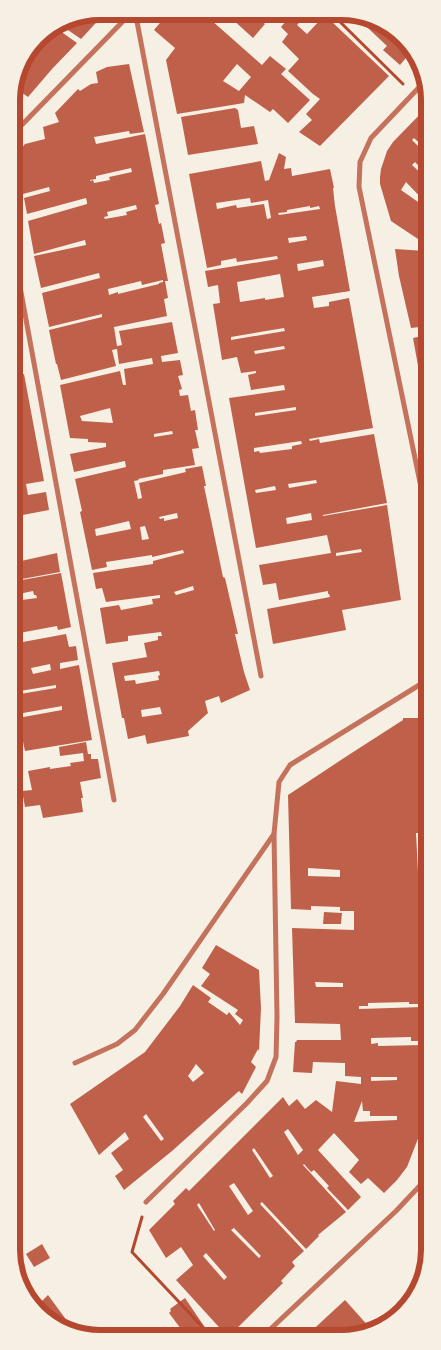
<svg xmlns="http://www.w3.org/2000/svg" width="441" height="1350" font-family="Barlow,sans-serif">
  <rect width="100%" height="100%" fill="#f6efe4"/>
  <g fill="#bf614a" fill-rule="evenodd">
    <path d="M100 11 106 12 81 39 62 26Z"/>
    <path d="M169 12H202L262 65 270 56 286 69 281 74 310 100 288 123 273 109 270 112 245 95 244 103 177 114 166 60 175 48 154 30ZM237 64 251 77 239 91 223 81Z"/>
    <path d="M217 12H252L265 24 253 38 231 18 226 15 224 19Z"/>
    <path d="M290 13H308L297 25 307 34 323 17 328 22 330 20 389 76 320 146 299 132 312 120 306 114 320 99 313 94 288 71 299 59 282 42 288 34 281 27 292 14Z"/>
    <path d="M352 13H358L404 38 411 52 400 65 383 50 387 46Z"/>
    <path d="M56 28 77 43 52 69 28 97 21 92 11 104V94L21 61 41 34Z"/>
    <path d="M129 64 144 132 130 134 129 131 94 137 96 144 145 134 159 204 155 205 159 224 161 223 165 243 161 244 168 281H165L168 298 164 299 167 316 114 327 117 346 122 345 119 331 172 322 178 353 161 356 162 362 180 360 183 375 178 376 182 389 179 390 180 396 188 395 191 411 195 410 198 430H195L199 448 192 449 195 465 163 470V474L138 479 139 480 134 481 138 499 142 498 139 483 186 472 185 469 202 466 206 486H204L223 577 225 578 238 634H235L244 672 250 690 221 703 219 696 205 701 208 713 188 731 189 736 147 744 145 735 128 739 124 718H122L112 663 147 657 144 643 158 640V636H162L161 632 128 636V641L106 644 100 608 119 605 121 610 153 604 152 599 160 598V595L106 602 102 588 96 589 93 573 153 564V561L184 553 183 550 152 557V555L106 562 107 567 92 570 80 512 82 511 75 479 126 467 125 461 74 472 70 454 106 447V443L88 442V439L70 438 60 385 120 371 123 385H126L124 369 153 364 152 358 119 364 117 349 112 350 116 366 61 380 57 364H56L49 330 102 317V314L49 327 42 293 100 278 99 273 41 288 34 256 86 245 85 240 34 254 28 221 87 204V202L86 198 27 214 24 198 50 191 49 187 23 194 17 161 19 151 25 144 45 139 43 127 59 122 55 113 78 89 80 91 91 84 98 83 96 72 107 67ZM131 168 132 172 109 177 110 180 94 183 93 180 90 181V180L96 179V176ZM136 205 137 209 126 212 127 215 105 219 104 217 108 216 107 212ZM163 280V282L159 283V284L118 294V292L109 295 108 289 141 281 142 285ZM110 408 113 423 82 421 80 416ZM172 431 173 434 154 437V434ZM177 513 178 518 164 521V518L160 519 159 517ZM129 521 131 529 96 536 95 529ZM145 526 149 539 142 540 140 527ZM193 586 194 590 176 595 174 592ZM159 671 160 675 158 676 159 680 136 684 135 680 125 681 124 676ZM160 707 162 714 142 717 141 710Z"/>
    <path d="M428 106V121L427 120 423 124 428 129V151L414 138 412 140 428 156V176L415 162 412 165 428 180V205L406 182 401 190 428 209V326L411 328 399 276 395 249 425 251 426 248 419 244 421 241 391 221 380 184V177L381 169 387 151 393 142Z"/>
    <path d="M235 108 238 110 241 128 254 126 258 144 188 155 181 117Z"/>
    <path d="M279 153 286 157 284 169 291 168 292 176 330 169 334 188H333L335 206 350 291 312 297 314 308 329 306V302L349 298 373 428 309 439 310 441 319 439 320 443 374 434 387 503 323 515V516L387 505 401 600 342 610 346 630 273 644 267 609 330 597 329 594H328V591L279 600 276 583 263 585 259 565 331 553 327 535 256 548 229 398 285 390 284 385 251 390 248 375 256 373V371L241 373 237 357 222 360 213 304 220 303 218 285 208 287 205 271 278 259 277 256 237 262 236 258 221 261V265L207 268 189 174 261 161 265 181 269 180ZM250 198 251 203 268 200 271 218 267 219 264 204 237 208 236 205 217 209 216 203ZM310 206V208L319 206 320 209 279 215 278 213 287 212V210ZM306 236 307 240 289 243 288 238ZM323 260 324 266 298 271 297 264ZM280 274 284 297 265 300V298L240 302 237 282ZM284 328 285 331 231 340V337ZM284 346 285 349 255 354 254 351ZM296 407V410L255 416V413ZM301 441 302 444 292 446V449L260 453 259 451 254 452V448ZM316 480 317 483 289 488 288 484ZM275 486 276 490 256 493 255 490ZM311 513 312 520 287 524 286 518ZM361 549 362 552 336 556V553Z"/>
    <path d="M12 314H14L17 331 12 332Z"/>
    <path d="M17 332 21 351 19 352 22 366 12 368V333Z"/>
    <path d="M428 335 429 421H428L413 338Z"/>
    <path d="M24 374 44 481 26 484 28 495 46 492 49 510 12 517V469L15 468V465L12 466V376Z"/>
    <path d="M57 553 60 572 22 579V580L61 573 71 627 58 630 57 626 14 634 12 623V563ZM33 591 34 595H36L37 598 14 601V599L15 598 14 595Z"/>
    <path d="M66 634 69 647 76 646 78 660 60 663V669L79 665 92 740 25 751 18 718 62 710V706L12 715V644ZM50 664 51 670 33 674 31 668ZM56 685V688L20 694V691Z"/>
    <path d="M403 718H426L428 793 424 794 426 833H416L420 910 422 1004H409V1002L368 1003V1006H359V1009L422 1007 423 1041H411V1037L371 1038V1044L378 1043V1046L423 1045 426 1118 407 1167 397 1180 384 1193 368 1178 361 1184 349 1172 359 1160 334 1133 318 1150 361 1197 348 1210 327 1188 329 1186 314 1170 311 1172 304 1164 303 1165 346 1212 318 1235 319 1236 306 1249 262 1202 260 1204 304 1251 292 1262 295 1266 281 1281 283 1283 228 1337 176 1280 193 1265 181 1247 166 1258 149 1230 175 1204 173 1201 186 1188 189 1191 283 1097 289 1106 297 1099 305 1109 316 1100 332 1112 336 1081 361 1084V1077L345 1076V1063L313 1062 312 1073 293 1072 295 1042H296L297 1040H341L340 1024 295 1023 292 928 354 930V911H340V907L311 906V910L291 909 288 795 347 756 403 720ZM308 868 340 870V877L308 876ZM315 982 343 983V987H316ZM371 1077H397V1080L371 1081ZM362 1101 363 1111H370V1116H397V1120L354 1122ZM288 1129 303 1150 298 1155 284 1132ZM254 1148 273 1176 270 1178 252 1150ZM234 1183 253 1211 248 1215 229 1186ZM199 1203 215 1230 214 1231 197 1205ZM234 1228 261 1256 259 1258 231 1230ZM206 1253 227 1277 224 1280 203 1256Z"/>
    <path d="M86 742 88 754H91V759H98L101 778 80 782 83 798H81L83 812 43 818 40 805 25 807 22 791 32 790 28 771 50 767V769L71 766 70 763 84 761 83 753 60 756 59 747Z"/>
    <path d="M324 912 342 913 341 924H323Z"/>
    <path d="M216 945 259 970 261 1008 259 1051 258 1049 251 1062 256 1067 242 1094 239 1091 172 1151 124 1190 115 1176 123 1170 111 1153 129 1139 125 1132 99 1155 70 1104 145 1052 180 1006 193 985 211 998 208 1002 227 1015 229 1012 240 1025 243 1020 235 1014 238 1010 201 986 210 974 202 968ZM196 1064 204 1073 193 1082 188 1076ZM146 1114 164 1139 161 1141 143 1117Z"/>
    <path d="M42 1244 50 1258 34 1267 26 1254Z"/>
    <path d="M48 1295 73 1329 71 1331 37 1312 35 1308Z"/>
    <path d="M185 1298 210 1335 207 1337H187L169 1313 171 1311 170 1309Z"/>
    <path d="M345 1300 371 1329 358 1337H305Z"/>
  </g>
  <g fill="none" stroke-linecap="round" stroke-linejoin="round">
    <g stroke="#b5482f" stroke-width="3">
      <path d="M331 13 403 84"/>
      <path d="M142 1217 132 1252 212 1337"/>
    </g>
    <g stroke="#c5725c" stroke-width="5">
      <path d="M135 11 261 676"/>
      <path d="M426 80 371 138 360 162 359 187 429 526"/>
      <path d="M12 135 133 11"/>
      <path d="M12 243 114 800"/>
      <path d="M75 1063 117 1044 135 1030 163 994 274 834"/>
      <path d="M146 1202 247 1103 267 1081 276 1057 277 1017 274 834 279 782 290 765 429 679"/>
      <path d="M262 1337 396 1211 429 1176"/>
    </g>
  </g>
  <path d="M0 0H441V1350H0ZM100 20H341A80 80 0 0 1 421 100V1250A80 80 0 0 1 341 1330H100A80 80 0 0 1 20 1250V100A80 80 0 0 1 100 20Z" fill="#f6efe4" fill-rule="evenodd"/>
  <path fill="none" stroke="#b5482f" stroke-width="6" d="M100 20H341A80 80 0 0 1 421 100V1250A80 80 0 0 1 341 1330H100A80 80 0 0 1 20 1250V100A80 80 0 0 1 100 20Z"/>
</svg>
